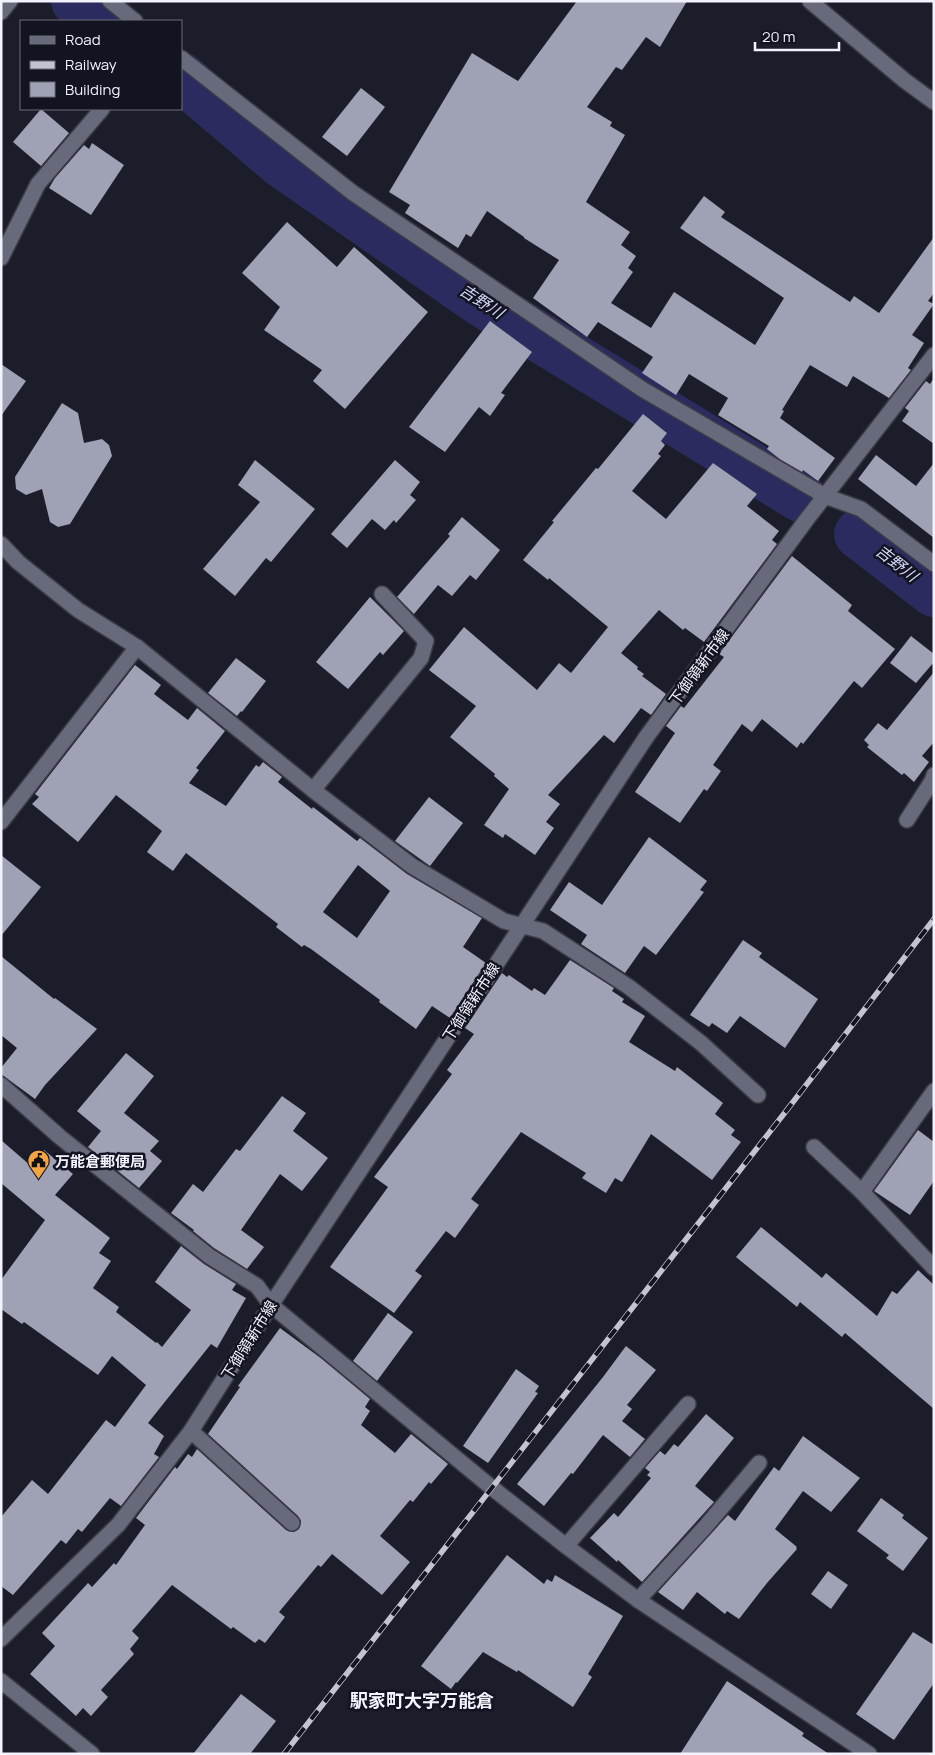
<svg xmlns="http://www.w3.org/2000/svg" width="935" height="1755" font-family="Manrope,'Noto Sans JP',sans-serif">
  <rect width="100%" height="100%" fill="#1c1d2b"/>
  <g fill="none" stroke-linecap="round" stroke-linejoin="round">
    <g stroke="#2b2b5f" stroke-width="50">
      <path d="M76 1 107 21"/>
      <path d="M181 77 282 163 482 302 802 498"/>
      <path d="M859 534 934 592"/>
    </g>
  </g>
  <g fill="#9fa1b4" fill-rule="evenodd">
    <path d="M577 1H687L660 47 646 37 622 70 616 67 587 107 612 122 610 126 625 135 586 202 630 232 621 245 636 256 628 268 633 272 611 303 651 328 674 292 755 345 784 298 680 228 704 196 725 212 721 217 850 302 854 296 879 313 934 237V293L928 301 934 304 912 335 924 343 908 368 911 370 889 398 853 376 847 387 810 365 782 410 784 411 780 418 835 458 818 481 803 470 802 472 781 460 767 449 769 446 718 415 728 398 689 374 676 395 642 373 653 357 598 322 587 337 533 298 559 260 524 238V237L487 211 471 237 466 234 458 248 405 213 410 205 389 192 472 53 518 81Z"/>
    <path d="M361 88 385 107 347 156 322 137Z"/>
    <path d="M41 109 69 133 41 166 13 142Z"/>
    <path d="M92 143 124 165 91 215 49 188 55 178 84 145 89 149Z"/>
    <path d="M287 222 337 267 354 247 428 312 345 409 313 381 322 370 264 330 280 307 242 273Z"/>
    <path d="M490 321 532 352 501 393 505 395 490 416 479 407 445 452 409 427Z"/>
    <path d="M1 364 26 381 1 416Z"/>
    <path d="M934 378V444L902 421 909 411 905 408 926 381 930 384Z"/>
    <path d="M62 403 78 413 84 443 102 439 109 445 112 456 70 524 58 527 50 522 42 489 26 495 16 489 15 477Z"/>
    <path d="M643 414 667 433 661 441 665 445 658 454 661 456 632 491 666 519 713 463 757 494 747 506 779 531 772 540 777 544 704 642 685 628 683 630 659 610 621 653 638 667 637 669 644 674 642 676 666 694 651 715 641 708 614 743 604 735 548 795 560 804 546 822 554 828 535 855 505 834 503 838 484 825 509 789 494 776 495 774 450 737 476 706 429 670 464 627 537 690 559 663 571 673 608 627 549 578 548 580 523 560 554 522 552 521 596 468 598 469Z"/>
    <path d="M876 455 916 486 934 463V538L858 479Z"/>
    <path d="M255 460 315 509 271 562 266 558 235 596 203 569 260 502 238 485Z"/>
    <path d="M395 460 420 482 410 495 416 500 396 523 394 520 385 530 372 519 347 548 331 534Z"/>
    <path d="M462 517 500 550 476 580 470 575 452 596 438 585 414 614 397 597 450 536 448 534Z"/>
    <path d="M792 556 852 605 848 611 895 649 862 688 854 681 803 744 801 742 797 748 762 719 752 732 742 724 713 765 721 771 707 791 704 789 680 823 635 792 675 733 666 726 681 706 684 708 724 657 719 654Z"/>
    <path d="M370 597 404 631 383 655 380 652 348 689 316 662Z"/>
    <path d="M911 636 934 654V662L916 683 890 663Z"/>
    <path d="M236 658 266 681 242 712 241 711 237 716 208 693Z"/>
    <path d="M135 665 161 685 154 694 188 720 197 708 225 731 196 768 199 770 189 783 226 806 256 765 259 767 263 762 282 777 278 782 312 809 313 807 357 841 360 838 407 874 482 918 463 947 486 963 450 1018 432 1006 416 1029 379 1002 380 1000 311 949 304 945 302 947 276 927 278 924 186 853 173 871 147 852 162 831 116 795 78 842 32 804 39 797 35 794ZM358 865 390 891 357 938 323 912Z"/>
    <path d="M934 672V742L922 756 929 762 914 782 904 773 902 775 867 747 869 745 864 740 878 723 887 730Z"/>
    <path d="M429 797 463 823 430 866 395 841Z"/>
    <path d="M649 837 707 881 700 890 704 892 656 955 644 946 625 973 581 944 587 935 550 910 569 882 602 905Z"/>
    <path d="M1 855 41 887 1 936Z"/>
    <path d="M743 940 762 953 759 957 818 999 785 1048 740 1016 727 1033 712 1023 709 1027 690 1015Z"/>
    <path d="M1 956 54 999 55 998 97 1029 45 1085 35 1099 1 1074V1068L17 1048 1 1035Z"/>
    <path d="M570 960 614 988 612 991 624 999 622 1002 645 1016 629 1042 675 1071 677 1067 723 1103 715 1114 735 1130 731 1135 741 1142 712 1180 651 1134 622 1182 615 1178 606 1193 582 1178 586 1173 521 1132 471 1199 479 1205 455 1238 446 1231 415 1271 422 1276 394 1313 330 1267 388 1187 374 1177 452 1074 447 1070 474 1034 465 1028 502 973 507 977 509 975 532 991 534 988 545 995Z"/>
    <path d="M126 1053 154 1076 124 1113 159 1141 150 1151 162 1161 139 1188 88 1147 101 1131 77 1111Z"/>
    <path d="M282 1096 306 1113 293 1131 328 1158 302 1191 280 1174 241 1230 264 1247 247 1269 214 1248 193 1231 194 1230 171 1213 193 1184 203 1192 236 1149 240 1151Z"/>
    <path d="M918 1130 934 1142V1181L910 1215 874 1191Z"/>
    <path d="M1 1140 31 1166 44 1150 73 1174 55 1195 110 1238 99 1253 111 1261 93 1288 119 1307 116 1312 156 1343 157 1342 162 1347 191 1310 155 1282 181 1246 204 1264 236 1284 232 1290 246 1298 217 1348 211 1344 148 1423 164 1436 154 1454 159 1457 121 1506 110 1498 82 1532 78 1529 66 1544 61 1540 13 1595 1 1586V1517L32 1480 48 1494 106 1420 115 1427 146 1385 112 1356 98 1375 24 1322 22 1324 1 1309V1280L45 1220 1 1183Z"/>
    <path d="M761 1227 822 1278 826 1273 877 1316 892 1291 897 1294 918 1270 934 1285V1409L845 1333 842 1337 800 1302 797 1307 736 1257Z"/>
    <path d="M388 1313 413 1332 377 1381 353 1361Z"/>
    <path d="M280 1328 322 1359 370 1399 365 1407 370 1411 361 1425 395 1453 411 1434 448 1464 431 1484 429 1482 413 1502 410 1500 380 1536 410 1562 382 1595 332 1554 321 1567 318 1565 279 1612 285 1617 265 1643 259 1639 255 1643 233 1627 231 1629 172 1585 132 1631 139 1638 130 1649 134 1654 101 1690 108 1697 91 1716 83 1708 76 1716 30 1674 55 1646 42 1633 88 1583 92 1587 114 1563 116 1565 145 1525 136 1518 175 1467 177 1469 188 1454 192 1457 197 1449 286 1530 294 1532 299 1529 301 1521 298 1516 208 1434 240 1387 238 1386Z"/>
    <path d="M626 1346 656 1370 627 1405 632 1409 622 1421 645 1439 630 1457 603 1435 573 1474 571 1473 544 1506 517 1484 603 1377Z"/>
    <path d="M516 1369 539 1386 535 1392 538 1393 488 1463 463 1446Z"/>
    <path d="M706 1414 734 1438 695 1486 714 1502 642 1582 618 1560 617 1562 590 1538 614 1513 618 1517 651 1478 647 1475 650 1472 645 1468 660 1451 665 1455 674 1444 678 1447Z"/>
    <path d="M803 1436 860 1478 831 1512 803 1491 775 1529 797 1547 796 1548 797 1549 767 1583 739 1619 727 1611 725 1614 697 1592 683 1610 658 1592 728 1515 735 1521 774 1467 779 1471Z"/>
    <path d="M881 1498 904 1515 902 1518 928 1538 903 1571 886 1558 889 1555 857 1531Z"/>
    <path d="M507 1555 544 1584 547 1579 552 1582 555 1575 623 1616 588 1674 592 1677 573 1707 518 1670 517 1672 483 1652 457 1683 456 1682 451 1689 421 1666Z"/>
    <path d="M828 1571 848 1585 831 1609 811 1594Z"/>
    <path d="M913 1632 934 1645V1683L894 1740 856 1714Z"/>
    <path d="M727 1681 804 1733 802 1736 829 1754H680Z"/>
    <path d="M241 1694 276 1721 250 1754H193Z"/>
  </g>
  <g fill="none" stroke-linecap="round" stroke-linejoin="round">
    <defs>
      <g id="street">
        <path d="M110 1 135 21"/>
        <path d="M810 1 904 80 934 102"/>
        <path d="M1 12 10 1"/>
        <path d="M181 58 353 193 642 389 825 496 861 509 934 564"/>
        <path d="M1 258 38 184 102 109"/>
        <path d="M1 544 18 562 78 610 137 647 313 790 412 866 504 921 543 931 629 987 701 1043 758 1095"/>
        <path d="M313 790 421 658 426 641 382 594"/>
        <path d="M907 820 932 781 934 775"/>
        <path d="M1 822 137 647"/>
        <path d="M1 1085 60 1137 209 1256 257 1286 271 1305 491 1487 566 1546 638 1600 869 1754"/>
        <path d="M814 1147 862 1192 934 1268"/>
        <path d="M862 1192 934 1091"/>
        <path d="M191 1431 292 1523"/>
        <path d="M566 1546 688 1404"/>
        <path d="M638 1600 706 1526 759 1463"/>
        <path d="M1 1681 92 1754"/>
      </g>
      <path id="secondary" d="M1 1639 118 1525 191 1431 271 1305 647 736 807 519 934 355"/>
    </defs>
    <use href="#street" stroke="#3b3b46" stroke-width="18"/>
    <use href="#secondary" stroke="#3b3b46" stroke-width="18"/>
    <use href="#street" stroke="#676a7b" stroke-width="15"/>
    <use href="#secondary" stroke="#676a7b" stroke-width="15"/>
    <defs>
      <path id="rail" d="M284 1754 783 1115 934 919"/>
    </defs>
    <use href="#rail" stroke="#c3c4cf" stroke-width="5.5"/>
    <use href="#rail" stroke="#131421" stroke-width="4" stroke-dasharray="11" stroke-linecap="butt"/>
  </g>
  <defs>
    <symbol id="civic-pin" viewBox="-11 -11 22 30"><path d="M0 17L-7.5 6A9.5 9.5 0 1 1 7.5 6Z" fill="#f4a443" stroke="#131421"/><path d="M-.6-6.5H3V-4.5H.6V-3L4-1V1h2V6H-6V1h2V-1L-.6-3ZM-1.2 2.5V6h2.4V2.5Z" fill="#111"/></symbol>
  </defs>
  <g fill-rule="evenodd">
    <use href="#civic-pin" x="26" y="1148" width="25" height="34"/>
  </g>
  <g text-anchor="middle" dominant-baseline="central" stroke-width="5" stroke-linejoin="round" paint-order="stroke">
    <g font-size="15" fill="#f2f3fd" stroke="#131421">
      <text transform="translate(699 667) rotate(-54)">下御領新市線</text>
      <text transform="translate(471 1002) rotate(-57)">下御領新市線</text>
      <text transform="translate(249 1340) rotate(-58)">下御領新市線</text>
    </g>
    <g font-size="15" font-weight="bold" fill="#f2f3fd" stroke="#131421" text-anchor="start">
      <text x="55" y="1161">万能倉郵便局</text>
    </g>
    <g font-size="16" font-style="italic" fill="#d3d7fa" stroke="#131421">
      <text transform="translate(482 301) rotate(33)">吉野川</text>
      <text transform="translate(897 563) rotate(38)">吉野川</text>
    </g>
    <g font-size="18" font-weight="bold" fill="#f2f3fd" stroke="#131421">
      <text x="422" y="1700">駅家町大字万能倉</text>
    </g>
  </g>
  <rect width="935" height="1755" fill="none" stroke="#f2f3fd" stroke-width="5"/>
  <rect x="20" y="20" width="162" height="90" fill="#131421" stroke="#6c6d79"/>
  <rect x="30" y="36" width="25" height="8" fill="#676a7b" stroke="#6c6d79"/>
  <text x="65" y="45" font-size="15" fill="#f2f3fd">Road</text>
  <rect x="30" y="61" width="25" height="8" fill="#c3c4cf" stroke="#6c6d79"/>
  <text x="65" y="70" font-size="15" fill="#f2f3fd">Railway</text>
  <rect x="30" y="82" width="25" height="15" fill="#9fa1b4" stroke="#6c6d79"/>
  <text x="65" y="95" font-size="15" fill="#f2f3fd">Building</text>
  <path d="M755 42v8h84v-8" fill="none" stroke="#f2f3fd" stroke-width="2.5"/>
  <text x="762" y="42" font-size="15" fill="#f2f3fd" stroke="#131421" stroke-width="4" paint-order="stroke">20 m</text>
</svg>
